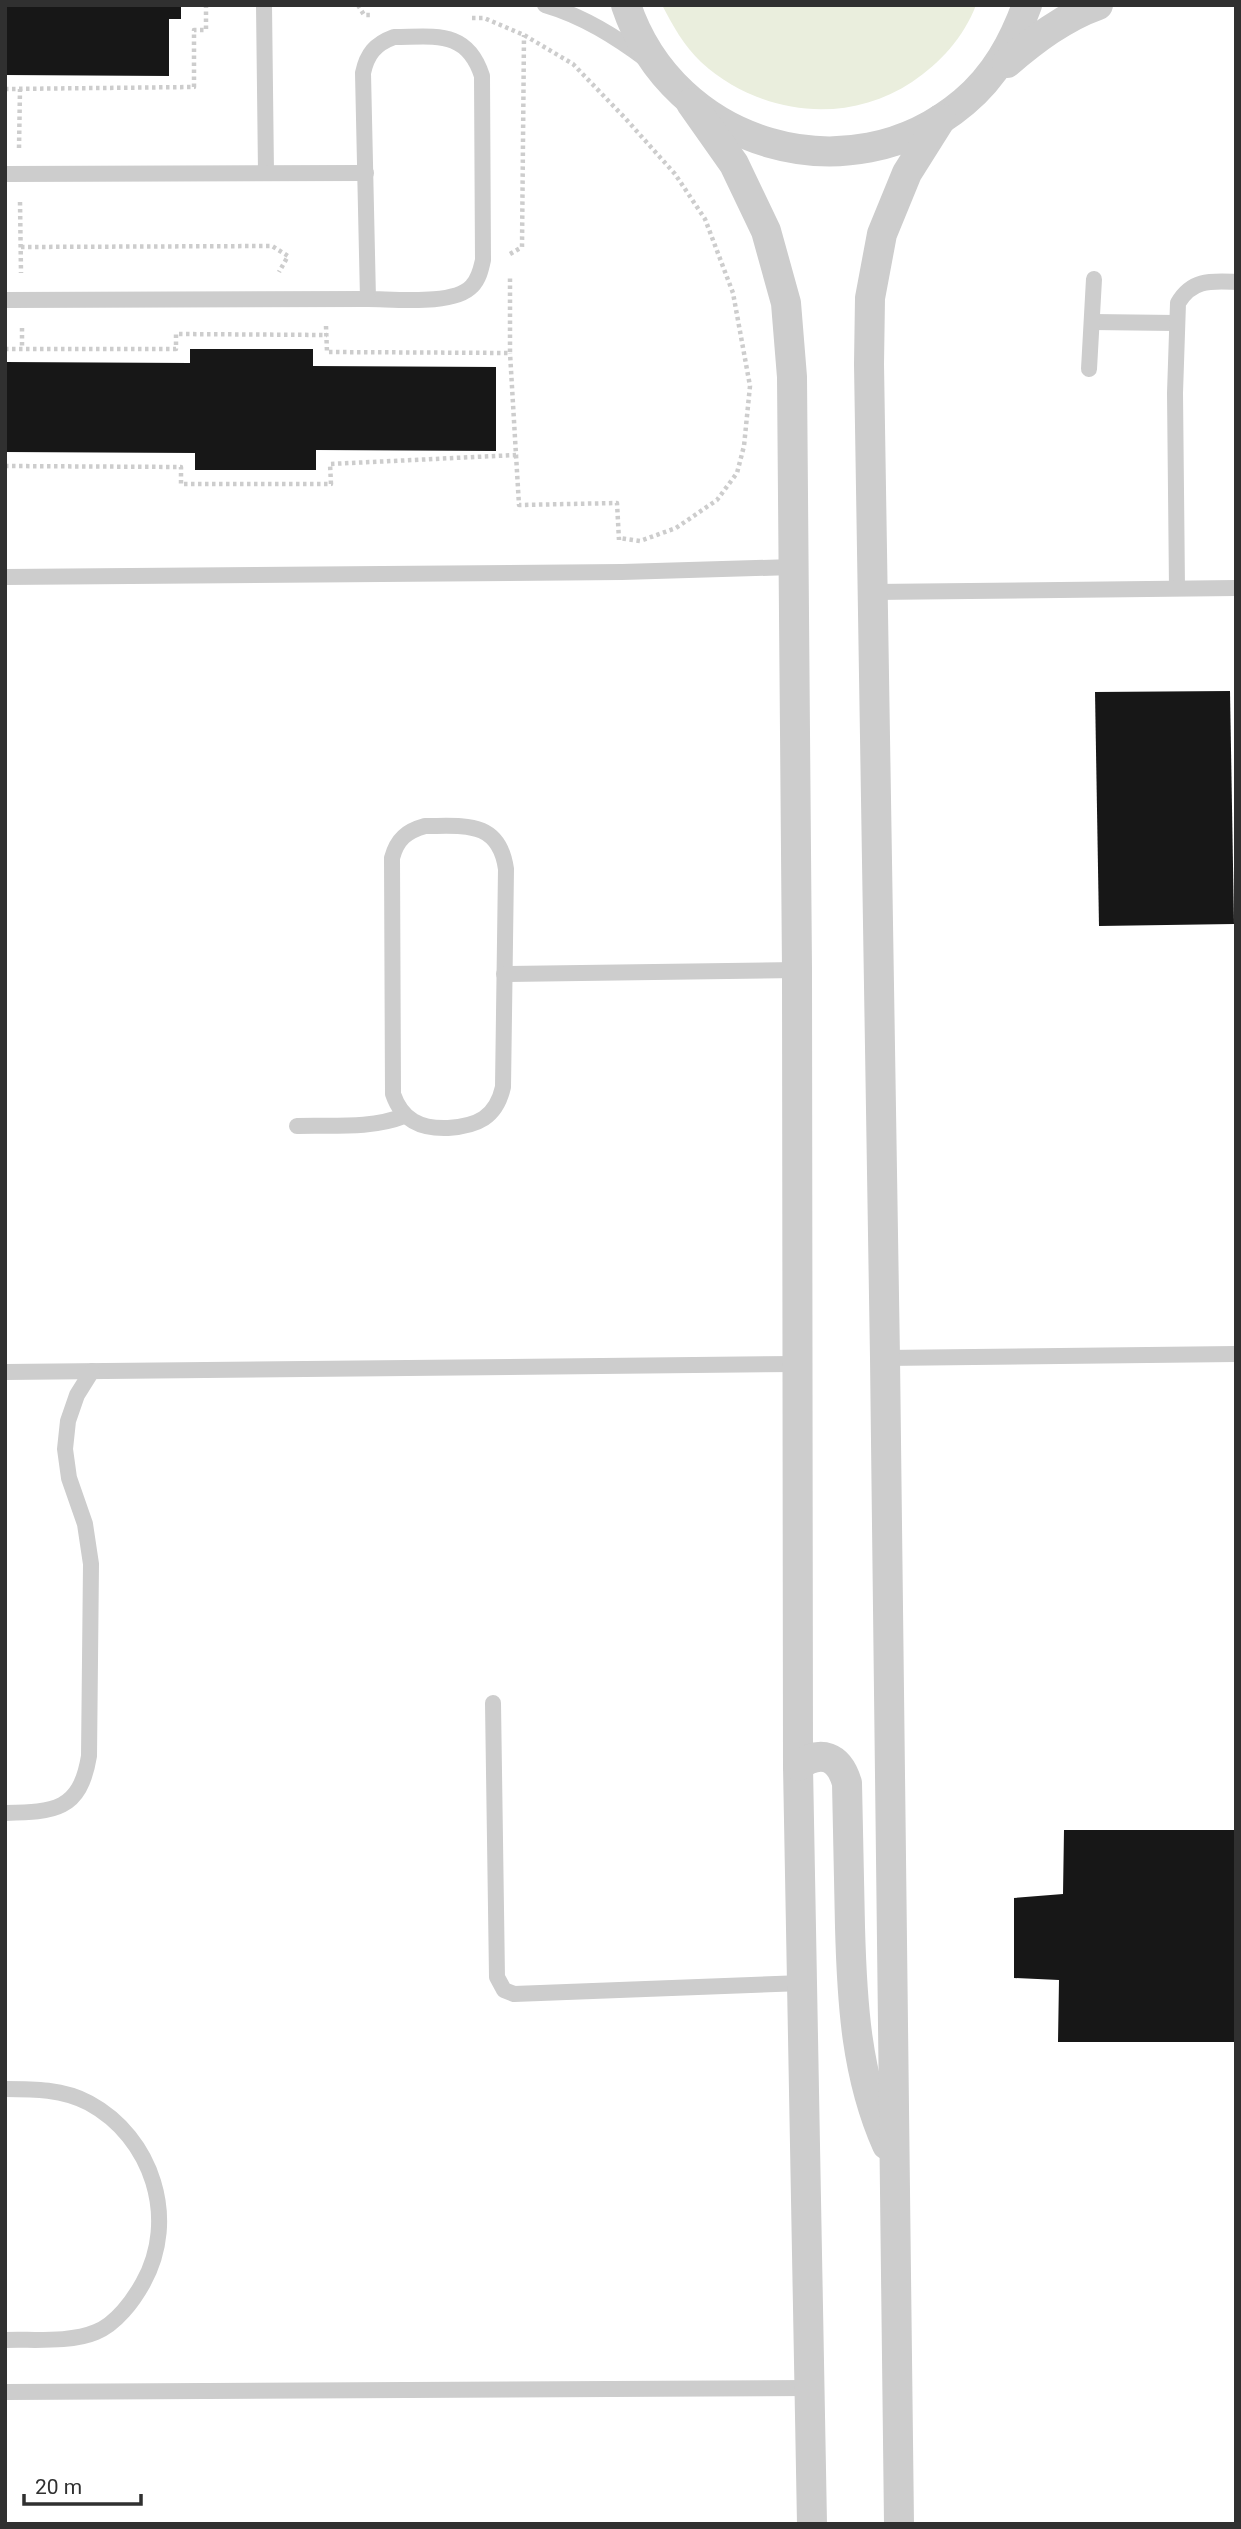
<svg xmlns="http://www.w3.org/2000/svg" width="1241" height="2529" font-family="Roboto,sans-serif">
  <rect width="100%" height="100%" fill="#fff"/>
  <path fill="#eaeedd" d="M662 5H976C964 37 940 63 912 82 846 126 759 115 701 62 684 46 673 26 662 5Z"/>
  <g fill="#171717">
    <path d="M5 5H181V19H169V76L5 75Z"/>
    <path d="M190 349H313V366L496 367V451L316 450V470H195V453L5 452V362L190 363Z"/>
    <path d="M1230 691 1234 924 1099 926 1095 692Z"/>
    <path d="M1064 1830H1236V2042H1058L1059 1980 1014 1978V1898L1063 1894Z"/>
  </g>
  <g fill="none" stroke-linecap="round" stroke-linejoin="round">
    <g stroke="#cdcdcd" stroke-width="4.5" stroke-dasharray="3.5 3.5" stroke-linecap="butt">
      <path d="M358 5 364 15H373"/>
      <path d="M472 18H484L524 35 573 64 625 118 675 174 705 219 733 293 750 386 744 446 737 473 717 500 676 528 640 541 619 538"/>
      <path d="M5 89 194 87V30H206V5"/>
      <path d="M19 148 20 89"/>
      <path d="M20 202 21 273"/>
      <path d="M21 247 272 246 288 256 279 272"/>
      <path d="M510 254 522 247 524 35"/>
      <path d="M326 326 327 352 510 353V277"/>
      <path d="M22 328V349"/>
      <path d="M5 349H176V334L327 335"/>
      <path d="M516 455 519 505 617 503 619 540"/>
      <path d="M5 466 181 467V484H331L330 464 516 455 510 353"/>
    </g>
    <g stroke="#cdcdcd" stroke-width="16">
      <path d="M264 5 266 173"/>
      <path d="M545 5C583 16 616 37 647 60"/>
      <path d="M394 37C434 37 467 29 482 76L483 260C481 269 479 279 472 286 454 306 394 299 368 299L363 73C367 54 375 44 394 37Z"/>
      <path d="M5 174 366 173"/>
      <path d="M5 300 368 299"/>
      <path d="M1092 322 1176 323"/>
      <path d="M1089 369 1094 279"/>
      <path d="M5 577 622 572 793 567"/>
      <path d="M1177 588 1175 393 1178 303C1192 279 1211 281 1236 282"/>
      <path d="M873 592 1236 588"/>
      <path d="M425 826C464 826 499 820 506 869L503 1087C496 1118 477 1126 448 1128 420 1129 402 1120 393 1094L392 858C397 839 407 831 425 826Z"/>
      <path d="M504 974 797 970"/>
      <path d="M297 1126C332 1125 371 1129 404 1116"/>
      <path d="M885 1358 1236 1354"/>
      <path d="M5 1372 798 1364"/>
      <path d="M493 1703 497 1977 504 1990 514 1994 803 1983"/>
      <path d="M5 1813C54 1812 80 1811 89 1756L91 1564 85 1524 69 1478 65 1449 68 1421 77 1395 92 1371"/>
      <path d="M5 2089C34 2089 63 2089 89 2103 152 2137 179 2219 143 2283 133 2301 116 2324 96 2332 70 2343 33 2339 5 2340"/>
      <path d="M5 2392 810 2388"/>
    </g>
    <g stroke="#cdcdcd" stroke-width="30">
      <path d="M626 5C673 146 849 199 964 102 995 76 1013 43 1027 5"/>
      <path d="M1007 63C1034 40 1064 17 1098 5"/>
      <path d="M691 103 734 164 766 231 786 303 792 377 797 970 798 1766 812 2524"/>
      <path d="M798 1766C821 1749 839 1756 847 1783 848 1831 849 1879 850 1927 852 2002 856 2075 887 2145"/>
      <path d="M899 2524 885 1358 869 364 870 298 882 234 907 173 941 119"/>
    </g>
  </g>
  <rect width="1241" height="2529" fill="none" stroke="#303030" stroke-width="14"/>
  <path d="M24 2494v10h117v-10" fill="none" stroke="#303030" stroke-width="3.5"/>
  <text x="35" y="2494" font-size="21" fill="#303030" stroke="#ffffff" stroke-width="5" paint-order="stroke">20 m</text>
</svg>
